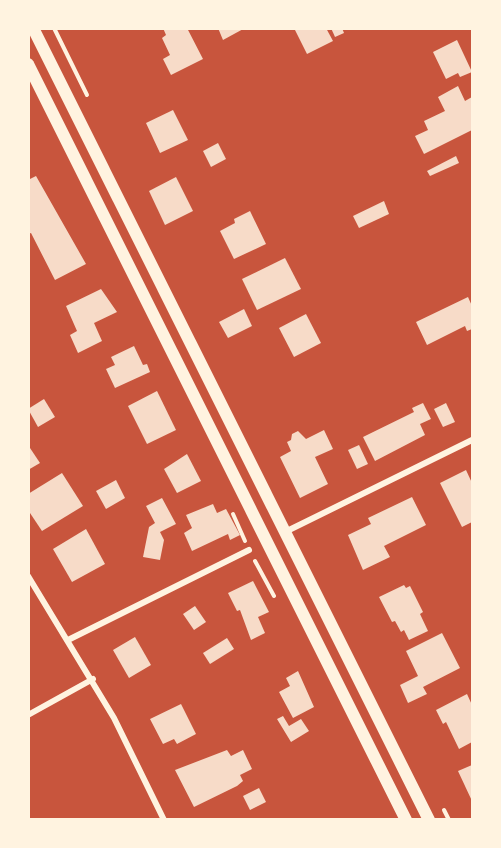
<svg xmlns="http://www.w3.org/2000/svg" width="501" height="848" font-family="Poppins,sans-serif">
  <rect width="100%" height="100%" fill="#c8553d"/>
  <g fill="#f7dbc8">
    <path d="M163 28H187L203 59 171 75 163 59 170 55 162 38 166 35Z"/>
    <path d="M218 28H245L223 40Z"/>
    <path d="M326 28 333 41 307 54 295 30Z"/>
    <path d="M331 28H342L344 33 335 37Z"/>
    <path d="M457 40 472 72 460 77 458 73 446 79 433 52Z"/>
    <path d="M458 86 465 101 472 97V130L424 154 415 136 428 130 424 121 445 111 438 97Z"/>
    <path d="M173 110 188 140 160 153 146 123Z"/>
    <path d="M218 143 226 159 211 167 203 151Z"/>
    <path d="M456 156 459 163 430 176 427 171Z"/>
    <path d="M36 176 86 264 55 280 31 233 28 234V180Z"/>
    <path d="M176 177 193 211 165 225 149 191Z"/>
    <path d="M384 201 389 214 359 228 353 216Z"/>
    <path d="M250 211 266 244 234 259 220 231 235 223 234 219Z"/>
    <path d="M285 258 301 289 257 310 242 279Z"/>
    <path d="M101 289 117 312 94 323 102 341 78 353 70 335 77 331 66 306Z"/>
    <path d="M468 297 472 306V329L467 331 465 326 427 345 416 322Z"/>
    <path d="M244 309 252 326 228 338 219 322Z"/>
    <path d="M306 314 321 343 294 357 279 328Z"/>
    <path d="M134 346 143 365 147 364 150 372 115 388 106 369 115 365 111 357Z"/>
    <path d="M157 391 176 430 147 444 128 406Z"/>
    <path d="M44 399 55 417 38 427 28 409Z"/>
    <path d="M423 403 431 419 420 424 425 435 375 461 363 437 414 412 412 408Z"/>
    <path d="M446 403 455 422 443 427 434 409Z"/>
    <path d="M324 430 333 449 315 457 328 484 300 498 280 457 291 451 287 442 291 440 292 434 298 431 306 439Z"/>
    <path d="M28 445 40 463 28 470Z"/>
    <path d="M359 445 368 464 357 469 348 450Z"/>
    <path d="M187 454 201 481 177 493 164 469Z"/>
    <path d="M466 470 472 483V522L462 527 440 483Z"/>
    <path d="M62 473 83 506 42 531 28 510V494Z"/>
    <path d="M116 480 125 498 106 509 96 491Z"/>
    <path d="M412 497 426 525 384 546 390 557 363 570 348 535 371 524 368 518Z"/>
    <path d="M162 498 176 524 160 532 164 540 160 560 143 557 149 527 155 523 146 506Z"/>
    <path d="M213 504 217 513 226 509 240 535 230 540 228 534 192 551 184 533 192 528 186 515Z"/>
    <path d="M86 529 105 564 72 582 53 549Z"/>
    <path d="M253 581 269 612 258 617 265 633 251 640 240 610 237 611 228 593Z"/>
    <path d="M404 585 406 588 410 586 423 612 420 614 428 631 409 640 404 630 401 632 395 621 392 622 379 597Z"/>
    <path d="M195 606 206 622 194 630 183 614Z"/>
    <path d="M442 633 460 668 423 687 427 694 408 703 400 685 418 676 406 651Z"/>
    <path d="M135 637 151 665 129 678 113 650Z"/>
    <path d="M227 638 234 649 210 664 203 653Z"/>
    <path d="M298 671 314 707 293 718 279 692 290 686 286 678Z"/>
    <path d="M467 694 472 705V742L459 749 446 722 443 724 436 710Z"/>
    <path d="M181 704 196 734 177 744 174 739 163 744 150 719Z"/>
    <path d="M283 716 289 726 301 719 309 731 291 742 277 719Z"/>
    <path d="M227 750 231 756 243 750 252 769 240 775 243 781 237 786 194 807 175 770Z"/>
    <path d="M472 765V801L458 771Z"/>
    <path d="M259 788 266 802 250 810 243 796Z"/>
  </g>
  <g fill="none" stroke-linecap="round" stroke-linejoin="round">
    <g stroke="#fff3e0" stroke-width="4">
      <path d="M54 28 87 95"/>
      <path d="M233 514 245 541"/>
      <path d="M255 561 274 596"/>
      <path d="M444 810 449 820"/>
    </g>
    <g stroke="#fff3e0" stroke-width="6">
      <path d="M287 531 472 440"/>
      <path d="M28 576 114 718 164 820"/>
      <path d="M68 640 249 550"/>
      <path d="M28 715 93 679"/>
    </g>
    <g stroke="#fff3e0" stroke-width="12">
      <path d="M33 28 429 820"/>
      <path d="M28 64 406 820"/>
    </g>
  </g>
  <rect width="501" height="848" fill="none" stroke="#fff3e0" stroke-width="60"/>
</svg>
